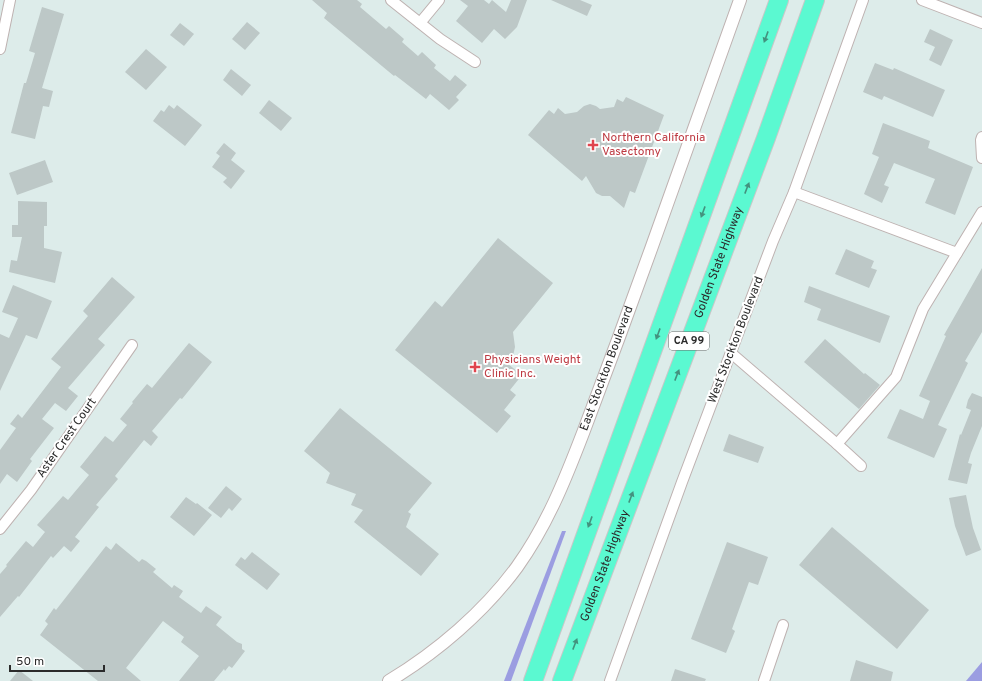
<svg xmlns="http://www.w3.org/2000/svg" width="982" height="681" font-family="Overpass,sans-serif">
  <rect width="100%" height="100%" fill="#ddecea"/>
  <g fill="#9b9de1">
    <path d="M562 531H566L511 681H504Z"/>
    <path d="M982 662V681H966Z"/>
  </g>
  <g fill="#bdc8c7">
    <path d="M312 0H357L362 4 360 7 386 29 389 26 404 39 402 42 418 56 422 52 436 65 434 68 450 81 455 75 467 85 456 97 459 100 449 110 430 94 426 99 395 75 394 76 324 18 327 13Z"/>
    <path d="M460 0H484L489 4 492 0 506 12 511 0H527L517 27 505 39 494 29 482 43 456 21 468 6Z"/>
    <path d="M551 0H580L592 5 587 16Z"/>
    <path d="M42 7 64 14 42 88 53 91 49 107 43 106 35 139 11 133 24 83H26L35 53 29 51Z"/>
    <path d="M247 22 260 33 245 50 232 39Z"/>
    <path d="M180 23 194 34 184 46 170 35Z"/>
    <path d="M930 29 953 40 941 66 929 60 935 47 924 42Z"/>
    <path d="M146 49 167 67 146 90 125 72Z"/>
    <path d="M875 63 893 70 894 68 945 90 933 117 884 96 882 100 863 92Z"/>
    <path d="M231 69 251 85 242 96 223 80Z"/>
    <path d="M626 97 664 115 635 193 630 191 624 208 610 196H602L596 193 586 176 582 181 528 135 549 110 554 114 558 108 565 114 577 112 584 106 590 104 596 106 600 109 614 107 617 99 623 102Z"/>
    <path d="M269 100 292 118 281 131 259 113Z"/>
    <path d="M169 105 174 109 177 105 202 125 185 146 153 121 161 110 164 112Z"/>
    <path d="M883 123 930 141 928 148 973 167 955 215 925 203 935 179 894 163 884 185 889 187 882 203 864 194 879 157 872 154Z"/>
    <path d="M224 143 236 153 231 160 245 171 231 189 223 182 227 178 212 167 220 156 216 153Z"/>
    <path d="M45 160 53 182 17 195 9 173Z"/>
    <path d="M18 201 47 202V226H44V248L62 252 55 283 9 272 11 260 17 261 22 237H12V225H18Z"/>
    <path d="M498 238 553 283 513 332 515 347 513 356 508 364 522 375 510 390 516 395 504 410 511 416 497 433 395 350 435 301 442 307Z"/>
    <path d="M846 249 874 261 871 268 877 270 869 288 835 274Z"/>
    <path d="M982 268V332L965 361 968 363 938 425 947 429 934 458 887 438 900 409 923 419 930 401 919 396 946 336 944 335Z"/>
    <path d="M112 277 135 297 98 339 105 345 68 388 78 396 66 411 55 403 42 419 54 428 30 459 32 461 17 482 7 474 0 484V450L16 428 10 424 18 414 22 418 61 367 51 359 88 316 83 311Z"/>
    <path d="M13 285 52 301 37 339 26 335 0 391V334L9 338 18 318 2 312Z"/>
    <path d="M809 286 890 316 880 343 817 320 821 309 804 302Z"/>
    <path d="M825 339 864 374 865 373 880 385 859 409 804 362Z"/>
    <path d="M189 343 212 362 182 399 180 398 152 431 158 437 151 446 144 440 115 476 118 479 96 505 99 507 75 537 80 541 71 552 64 546 53 558 51 556 19 597 18 596 0 617V574L7 566 6 565 26 541 33 547 45 532 37 525 63 496 68 500 89 475 80 467 105 436 113 442 127 425 120 419 133 403 132 402 147 384 152 388Z"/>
    <path d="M972 393 982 397V426L971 453 968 463 972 464 967 484 948 480 960 434 961 435 971 410 966 408 968 400Z"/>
    <path d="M340 408 432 483 408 512 411 514 406 527 439 554 421 576 354 522 363 510 351 505 356 494 326 483 330 473 304 451Z"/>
    <path d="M729 434 764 447 758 463 723 451Z"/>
    <path d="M226 486 242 499 232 511 229 508 221 518 208 508Z"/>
    <path d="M966 495 973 528 981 550 966 556 955 526 949 498Z"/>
    <path d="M186 497 196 504 197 503 212 515 194 536 170 517Z"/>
    <path d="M832 527 929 610 897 649 799 565Z"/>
    <path d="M727 542 768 557 758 585 749 582 732 629 735 631 726 653 691 639Z"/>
    <path d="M116 543 139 562 142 559 146 561 156 569 153 572 172 588 174 585 183 591 179 597 201 613 206 606 222 617 216 625 237 642 242 644V649L245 651 232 668 229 666 225 671 224 669 214 681H179L199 656 181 642 184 637 163 621 126 668 141 681H98L40 635 48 624 45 621 54 608 56 610 106 546 111 550Z"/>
    <path d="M252 552 280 574 267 590 235 565 241 557 245 560Z"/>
    <path d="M856 660 893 672 891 681H850Z"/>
    <path d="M675 669 706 679 705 681H671Z"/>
    <path d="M19 670 33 681H10Z"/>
  </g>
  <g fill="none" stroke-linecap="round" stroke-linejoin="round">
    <defs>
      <g id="minor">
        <path d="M391 0 440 39 475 62"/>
        <path d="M922 0 982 23"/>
        <path d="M420 23 439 0"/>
        <path d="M0 49 10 0"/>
        <path d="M982 137 981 140 982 158"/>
        <path d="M794 192 957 253"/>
        <path d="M731 353 837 444 861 466"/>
        <path d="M837 444 896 377 923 309 982 212"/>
        <path d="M0 529 31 490 132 345"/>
        <path d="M610 681 682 482 773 241 794 192 863 0"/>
        <path d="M764 681 783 625"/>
      </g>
      <g id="tertiary">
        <path id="s1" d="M389 681C437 652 484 612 517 567 547 525 565 480 583 433 595 401 607 369 619 337 660 225 700 113 740 0"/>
      </g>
      <g id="motorway">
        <path d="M533 681 779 0"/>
        <path id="s2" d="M562 681 766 138 815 0"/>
      </g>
    </defs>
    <use href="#minor" stroke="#beb2b1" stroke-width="12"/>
    <use href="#tertiary" stroke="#beb2b1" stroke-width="14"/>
    <use href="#motorway" stroke="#c8c8c8" stroke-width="20"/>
    <use href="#minor" stroke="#fff" stroke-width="10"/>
    <use href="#tertiary" stroke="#fff" stroke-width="12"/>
    <use href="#motorway" stroke="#5bf9d1" stroke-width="18"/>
  </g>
  <defs><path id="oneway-solid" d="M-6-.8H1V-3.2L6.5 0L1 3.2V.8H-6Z"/></defs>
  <g fill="#43927e">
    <use href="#oneway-solid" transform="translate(766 37) rotate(110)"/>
    <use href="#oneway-solid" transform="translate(747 188) rotate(-69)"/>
    <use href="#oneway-solid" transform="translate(703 212) rotate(110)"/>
    <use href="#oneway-solid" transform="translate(658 334) rotate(110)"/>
    <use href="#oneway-solid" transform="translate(677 375) rotate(-69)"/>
    <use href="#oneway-solid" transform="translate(631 497) rotate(-69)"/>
    <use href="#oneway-solid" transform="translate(590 522) rotate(110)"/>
    <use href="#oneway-solid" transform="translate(575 644) rotate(-69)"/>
  </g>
  <g fill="#e0444e" stroke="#fff" stroke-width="1.5">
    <path d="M591 139h4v4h4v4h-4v4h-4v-4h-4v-4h4z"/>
    <path d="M473 361h4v4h4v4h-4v4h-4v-4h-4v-4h4z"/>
  </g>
  <g text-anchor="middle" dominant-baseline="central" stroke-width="4" stroke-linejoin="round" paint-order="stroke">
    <rect fill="#fff" stroke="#6b6b6b" stroke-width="1" x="669" y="332" width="40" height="18" rx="3"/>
    <g font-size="11" font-weight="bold" fill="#2b2b2b">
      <text x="689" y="341">CA 99</text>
    </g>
    <g font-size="12" fill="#be3a42" stroke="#fff" text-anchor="start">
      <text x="602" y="138">Northern California<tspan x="602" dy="14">Vasectomy</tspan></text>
      <text x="484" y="360">Physicians Weight<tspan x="484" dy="14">Clinic Inc.</tspan></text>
    </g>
    <g font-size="12" fill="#2b2b2b" stroke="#fff">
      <text stroke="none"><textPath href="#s2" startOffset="447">Golden State Highway</textPath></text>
      <text transform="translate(736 340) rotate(-69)">West Stockton Boulevard</text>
      <text stroke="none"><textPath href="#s1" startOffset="391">East Stockton Boulevard</textPath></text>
      <text transform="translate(67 438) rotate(-55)">Aster Crest Court</text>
      <text stroke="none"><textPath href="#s2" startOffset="123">Golden State Highway</textPath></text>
    </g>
  </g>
  <path d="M10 665v6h94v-6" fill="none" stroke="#2b2b2b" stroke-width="2"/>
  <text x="16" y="665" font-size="12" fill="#2b2b2b" stroke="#ffffff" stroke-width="3" paint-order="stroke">50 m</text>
</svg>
